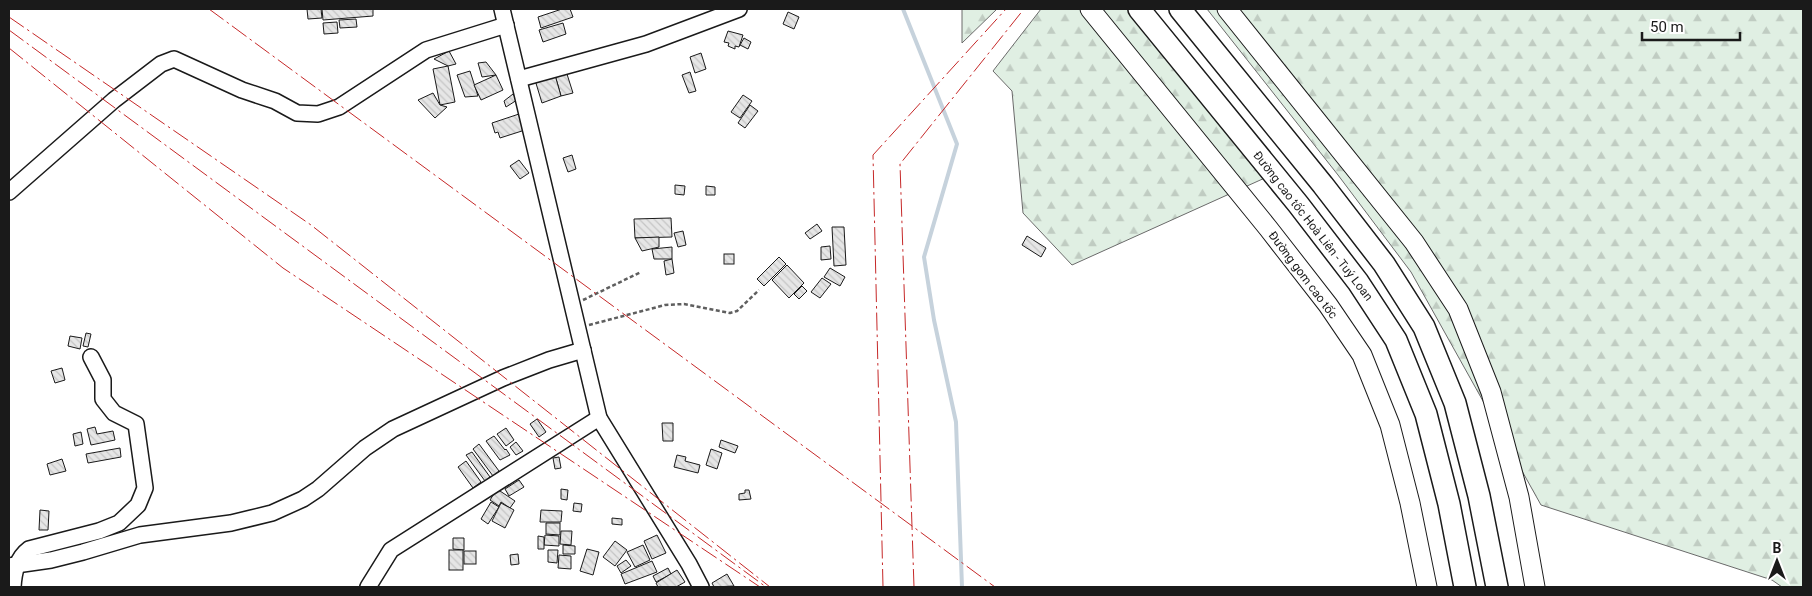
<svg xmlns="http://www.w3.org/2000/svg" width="1812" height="596" font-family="Roboto,sans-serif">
  <defs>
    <pattern id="forest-firs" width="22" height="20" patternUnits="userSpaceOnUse" patternTransform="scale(1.25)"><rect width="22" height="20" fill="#e0efe3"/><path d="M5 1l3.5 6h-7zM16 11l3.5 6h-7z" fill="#c0ccc2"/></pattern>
    <pattern id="building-back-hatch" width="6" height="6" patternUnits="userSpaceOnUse" patternTransform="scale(1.25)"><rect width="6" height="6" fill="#e6e6e6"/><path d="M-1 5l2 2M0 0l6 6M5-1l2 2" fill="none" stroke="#c5c5c5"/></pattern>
  </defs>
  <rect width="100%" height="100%" fill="#fff"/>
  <g fill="url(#forest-firs)" stroke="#6a6a6a">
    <path d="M962 9H997L962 43Z"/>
    <path d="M1041 9H1136L1267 177 1072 265 1023 213 1012 91 993 71Z"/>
    <path d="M1207 9H1803V587H1782L1772 580 1541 505 1411 272 1338 175Z"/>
  </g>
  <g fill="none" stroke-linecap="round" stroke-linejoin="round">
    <path stroke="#c6d2dc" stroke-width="4" d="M903 9 957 144 924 257 934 320 956 422 962 587"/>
  </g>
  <g fill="url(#building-back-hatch)" stroke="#1a1a1a">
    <path d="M307 9H321L322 18 308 19Z"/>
    <path d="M322 9H373V16L323 20Z"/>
    <path d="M562 9H570L573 17 541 28 538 17Z"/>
    <path d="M788 12 799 17 794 29 783 24Z"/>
    <path d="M356 19 357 27 340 28 339 20Z"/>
    <path d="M337 22 338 33 324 34 323 23Z"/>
    <path d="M563 23 566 34 543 42 539 30Z"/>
    <path d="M728 31 743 35 739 47 735 46V49L728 46 729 43 724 42Z"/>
    <path d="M744 38 751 42 748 49 740 45Z"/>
    <path d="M449 51 456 64 448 66 434 59Z"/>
    <path d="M701 53 706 69 695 73 690 57Z"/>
    <path d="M486 62 496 75 482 77 478 63Z"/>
    <path d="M448 66 455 102 440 105 433 69Z"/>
    <path d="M470 71 478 96 465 97 457 75Z"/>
    <path d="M566 71 573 93 561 96 555 75Z"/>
    <path d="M690 72 696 91 689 93 682 75Z"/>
    <path d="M496 75 503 90 481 100 474 85Z"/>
    <path d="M555 75 561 96 542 103 535 80Z"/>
    <path d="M433 93 440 105 447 107 435 118 418 100Z"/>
    <path d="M513 94 517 100 506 107 504 101Z"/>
    <path d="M743 95 752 101 740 118 731 112Z"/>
    <path d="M750 105 758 111 745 128 738 123Z"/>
    <path d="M519 114 525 130 500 138 498 132 495 133 492 123Z"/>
    <path d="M572 155 576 169 568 172 563 158Z"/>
    <path d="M519 160 529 173 520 179 510 166Z"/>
    <path d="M675 185 685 186 684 195 675 194Z"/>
    <path d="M706 186 715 187V195H706Z"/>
    <path d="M671 218 672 237 635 238 634 219Z"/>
    <path d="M817 224 822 231 810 239 805 233Z"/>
    <path d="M832 227H844L846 265 834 266Z"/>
    <path d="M683 231 686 245 678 247 674 233Z"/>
    <path d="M1027 236 1046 248 1041 257 1022 245Z"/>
    <path d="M659 237V247L642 251 635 238Z"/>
    <path d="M830 246 831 259 821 260V247Z"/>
    <path d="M672 247V259H654L652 249Z"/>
    <rect x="724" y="254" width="10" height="10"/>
    <path d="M779 257 786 264 764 286 757 279Z"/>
    <path d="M672 259 674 273 666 275 664 261Z"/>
    <path d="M787 265 804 283 789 298 772 280Z"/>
    <path d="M830 268 845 277 840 286 824 277Z"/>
    <path d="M822 278 831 284 820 298 811 292Z"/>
    <path d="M802 286 807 291 799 299 794 294Z"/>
    <path d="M86 333 91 334 88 347 83 346Z"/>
    <path d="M70 336 82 338 80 349 68 346Z"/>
    <path d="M62 368 65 380 55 383 51 371Z"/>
    <path d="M537 419 546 432 539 437 530 424Z"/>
    <path d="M662 423H673V441H663Z"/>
    <path d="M95 427 97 434 113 431 115 440 91 445 87 429Z"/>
    <path d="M506 428 514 440 506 446 497 434Z"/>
    <path d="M81 432 83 444 75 446 73 434Z"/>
    <path d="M494 436 505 450 506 449 510 455 500 460 486 441Z"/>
    <path d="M721 440 738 446 735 453 719 447Z"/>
    <path d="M516 442 523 451 516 455 510 447Z"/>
    <path d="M479 444 499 471 493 476 473 449Z"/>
    <path d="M120 448 121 457 88 463 86 454Z"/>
    <path d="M711 449 722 453 717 469 706 465Z"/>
    <path d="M472 452 490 477 485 481 466 455Z"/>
    <path d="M677 455 686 457 685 461 700 465 698 473 674 467Z"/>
    <path d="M559 457 561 468 555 469 553 458Z"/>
    <path d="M62 459 66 471 50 475 47 464Z"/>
    <path d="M466 461 481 482 473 488 458 467Z"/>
    <path d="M519 480 524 487 509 496 505 489Z"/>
    <path d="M497 489 515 501 510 508 501 502 499 506 490 500Z"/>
    <path d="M561 489 568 490 567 500 561 499Z"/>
    <path d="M745 490H749L751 499 739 500V494L745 493Z"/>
    <path d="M491 502 499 507 488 524 481 519Z"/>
    <path d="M501 503 514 510 505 528 492 521Z"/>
    <path d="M574 503 582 504 581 512 573 511Z"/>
    <path d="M40 510 49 511 48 530H39Z"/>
    <path d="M541 510 562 511 561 522H540Z"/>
    <path d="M612 518 622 519V525L612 524Z"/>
    <path d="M546 523H560V535L546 534Z"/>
    <path d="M561 531H572L571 545 560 544Z"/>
    <path d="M545 535 559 536V546L544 545Z"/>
    <path d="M657 535 666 553 652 559 644 541Z"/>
    <path d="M538 536 544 537V549H538Z"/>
    <path d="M453 538H464V550L453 549Z"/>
    <path d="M615 541 627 550 615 566 603 557Z"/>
    <path d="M563 545 575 546V554H563Z"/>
    <path d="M643 545 650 560 635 567 627 552Z"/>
    <path d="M587 549 599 552 593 575 580 571Z"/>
    <rect x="449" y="550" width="14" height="20"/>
    <path d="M548 550H558L557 563 548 562Z"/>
    <rect x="464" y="551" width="12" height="13"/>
    <path d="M518 554 519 564 511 565 510 555Z"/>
    <path d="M559 555 571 556V569L558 568Z"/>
    <path d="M626 560 631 566 621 573 617 566Z"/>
    <path d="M652 561 657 572 625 584 621 574Z"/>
    <path d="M668 568 671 574 656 582 653 576Z"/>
    <path d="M677 570 685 582 676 587H658L656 583Z"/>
    <path d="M727 574 734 586 714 587 712 583Z"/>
  </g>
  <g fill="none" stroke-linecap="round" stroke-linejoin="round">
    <defs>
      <g id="minor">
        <path d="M502 9 599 418 689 564 701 587"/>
        <path d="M519 79 646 44 739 9"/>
        <path d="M9 192 114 100 161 64 174 59 242 90 275 101 297 113 318 114 339 107 426 50 506 25"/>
        <path d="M9 566 51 560 83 552 140 535 231 523 272 513 303 499 318 489 365 448 393 429 503 378 549 360 583 350"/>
        <path d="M13 587C14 572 17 558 29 549L99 531 119 523 138 505 145 488 136 424 114 413 103 399V380L91 357"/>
        <path d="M368 587 391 550 599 418"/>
      </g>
      <g id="major">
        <path d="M1090 9 1268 228 1328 305 1362 355 1390 425 1410 503 1427 587"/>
        <path d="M1227 9 1414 242 1458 309 1491 392 1519 497 1535 587"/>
      </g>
      <g id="highway">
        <path d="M1139 9 1298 204 1358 282 1396 340 1426 414 1449 504 1465 587"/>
        <path d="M1180 9 1323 185 1384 264 1424 327 1455 403 1479 496 1497 587"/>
      </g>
    </defs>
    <use href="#minor" stroke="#1a1a1a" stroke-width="18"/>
    <use href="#major" stroke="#1a1a1a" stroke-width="21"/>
    <use href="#highway" stroke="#1a1a1a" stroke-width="24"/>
    <g stroke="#5f5f5f" stroke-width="2.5" stroke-dasharray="4 2.5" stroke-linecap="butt">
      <path d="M583 300 641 272"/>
      <path d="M589 325 665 305 684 304 730 313 737 311 759 290"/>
    </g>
    <use href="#minor" stroke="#fff" stroke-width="15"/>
    <use href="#major" stroke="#fff" stroke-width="19"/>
    <use href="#highway" stroke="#fff" stroke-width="21"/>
    <g stroke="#c62828" stroke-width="1" stroke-dasharray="18 4 2.5 4" stroke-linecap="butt">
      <path d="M209 9 995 587"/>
      <path d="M9 17 311 225 770 587"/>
      <path d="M9 30 766 587"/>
      <path d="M9 48 283 268 760 587"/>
      <path d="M883 587 873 155 1006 9"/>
      <path d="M914 587 900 164 1024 9"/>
    </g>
  </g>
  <g text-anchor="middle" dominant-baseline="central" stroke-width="4" stroke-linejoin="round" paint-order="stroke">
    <g font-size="12" fill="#1a1a1a" stroke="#fff">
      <text transform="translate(1313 226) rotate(52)">Đường cao tốc Hoà Liên - Tuý Loan</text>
      <text transform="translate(1303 275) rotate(53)">Đường gom cao tốc</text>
    </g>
  </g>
  <rect width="1812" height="596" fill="none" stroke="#1a1a1a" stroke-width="20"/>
  <g transform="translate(1777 561)" stroke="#ffffff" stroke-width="4" paint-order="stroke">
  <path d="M0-4L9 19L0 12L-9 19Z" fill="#1a1a1a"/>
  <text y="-8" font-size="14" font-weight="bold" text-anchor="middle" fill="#1a1a1a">B</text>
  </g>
  <path d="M1642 32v8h98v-8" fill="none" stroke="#1a1a1a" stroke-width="2.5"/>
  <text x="1650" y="32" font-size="15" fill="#1a1a1a" stroke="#ffffff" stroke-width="4" paint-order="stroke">50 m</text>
</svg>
